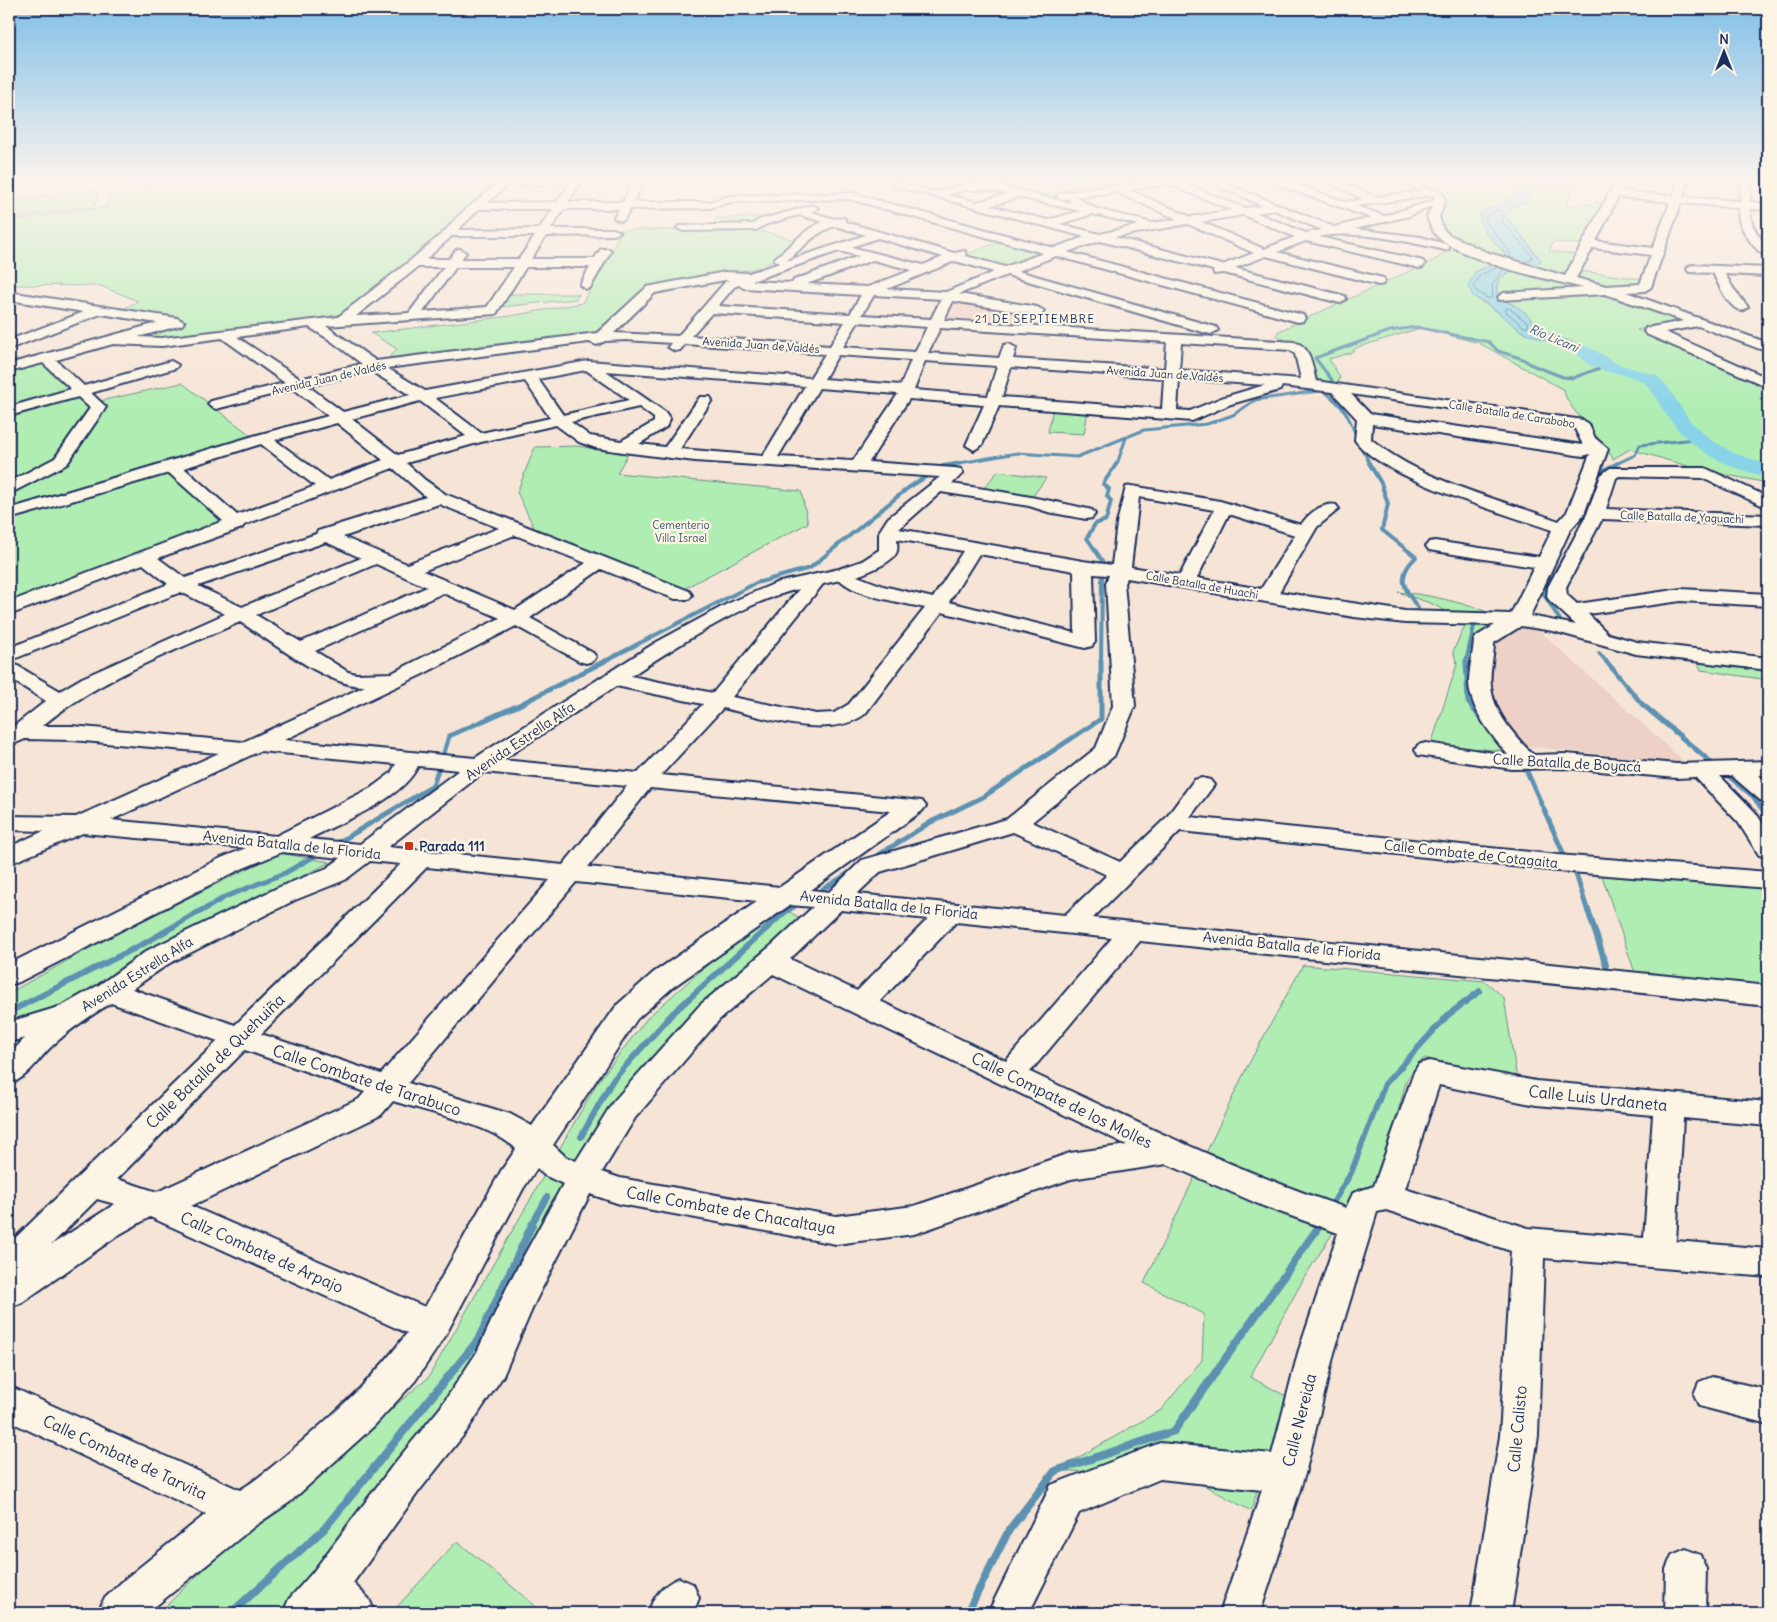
<svg xmlns="http://www.w3.org/2000/svg" width="1777" height="1622" font-family="Delius,sans-serif">
  <rect width="100%" height="100%" fill="#f6e5d7"/>
  <filter id="ink" filterUnits="userSpaceOnUse"><feTurbulence type="fractalNoise" baseFrequency=".02" numOctaves="2"/><feDisplacementMap in="SourceGraphic" scale="10" xChannelSelector="R" yChannelSelector="G"/><feConvolveMatrix kernelMatrix="1 2 1 2 8 2 1 2 1" color-interpolation-filters="sRGB"/></filter>
  <g filter="url(#ink)">
    <g fill="#eed1c6">
      <path d="M952 300 1025 313 1011 325 943 319Z"/>
      <path d="M1519 624 1535 627 1686 763 1511 745 1491 687 1481 641Z"/>
    </g>
    <g fill="#b0edb3" stroke="#668e88">
      <path d="M162 182H501L410 263 338 318 165 340 127 338 187 321 118 312 138 301 101 286 9 285V222L37 216 107 207 112 188Z"/>
      <path d="M972 182H1149L1045 197Z"/>
      <path d="M1412 182H1545L1519 186 1514 197 1502 203 1480 222 1487 234 1506 255 1505 259 1475 272 1473 278V296L1505 317 1586 355 1596 364 1594 351 1535 328C1531 312 1512 304 1498 297 1493 280 1504 275 1518 268L1696 319 1637 330 1768 387V396L1762 397 1768 403V483L1701 470 1630 449 1613 459C1604 440 1565 407 1564 390L1479 343 1421 328 1358 347 1350 353 1329 359 1340 377 1337 386 1319 383 1306 347 1290 343 1276 335 1279 331 1438 258 1448 250 1451 238 1443 234 1438 217 1446 196Z"/>
      <path d="M1587 182 1573 188 1566 206 1604 202 1582 245 1554 242 1549 251 1579 255 1565 278 1525 266 1541 260 1505 215 1515 205 1525 202 1532 186Z"/>
      <path d="M98 190 95 206 35 214 9 220V200Z"/>
      <path d="M770 217 749 226 714 227 716 218Z"/>
      <path d="M753 229 795 240 764 267 643 289 599 334 383 364 397 349 371 333 511 316 582 303 605 265 621 230Z"/>
      <path d="M1002 241 1046 253 1005 269 962 256Z"/>
      <path d="M1579 271 1643 279 1641 284 1611 289 1575 281Z"/>
      <path d="M509 294H579L576 299 501 307Z"/>
      <path d="M40 362 86 404 182 383 253 437 164 466 227 523 9 605V371Z"/>
      <path d="M1053 408 1088 411 1084 434 1048 432Z"/>
      <path d="M576 446 628 454 617 473 801 491 808 523 685 588 538 536 517 492 535 447Z"/>
      <path d="M998 471 1046 478 1033 496 984 488Z"/>
      <path d="M1398 592C1440 595 1480 608 1519 624L1481 641 1491 687 1511 745 1520 752 1431 745 1457 664 1453 651 1467 622 1430 603Z"/>
      <path d="M1698 663 1768 671V680L1701 670Z"/>
      <path d="M279 853 330 862 181 940 86 996 9 1053V993L108 938Z"/>
      <path d="M1601 873 1768 888V986L1635 973Z"/>
      <path d="M777 904 801 919 689 1022 382 1540 286 1613H159L188 1584 263 1516 428 1378 597 1083 648 1017Z"/>
      <path d="M1303 965 1485 981 1504 998 1517 1079 1424 1058 1407 1079 1378 1184 1359 1192 1304 1278 1250 1377 1297 1402 1298 1436 1265 1466 1251 1511 1180 1472 1055 1471 1161 1410 1202 1360 1204 1314 1144 1283 1246 1069Z"/>
      <path d="M457 1541 544 1613H402L396 1608Z"/>
    </g>
    <path fill="#88d3e8" stroke="#5c91b1" d="M1545 182H1580L1533 186 1525 202 1515 205 1505 215 1541 261C1524 270 1489 268 1498 297 1512 304 1531 312 1535 328L1594 351 1618 369 1596 364 1586 355 1521 331 1489 305 1473 296 1468 286 1475 272 1504 259 1506 255C1496 241 1479 232 1480 214L1514 197 1518 186Z"/>
    <g fill="none" stroke-linecap="round" stroke-linejoin="round">
      <g stroke="#477195" stroke-width="1">
        <path d="M1510 258V252L1485 221 1486 216 1498 210 1501 212 1503 223 1532 256 1531 260 1522 262"/>
        <path d="M1498 267 1480 275 1474 286 1477 292 1489 299 1493 297 1492 285 1504 269"/>
        <path d="M1509 308 1528 323V327H1524L1506 312V309Z"/>
      </g>
      <g stroke="#5c91b1" stroke-width="3">
        <path d="M1323 390C1350 412 1348 416 1360 446 1363 453 1368 456 1369 464"/>
        <path d="M954 464 1017 453 1077 457 1144 430 1207 424 1233 415 1255 400 1326 390 1332 380 1315 358 1390 331 1416 327 1489 342 1498 351 1523 359 1532 365 1563 377 1573 378 1605 366"/>
        <path d="M1117 464 1126 438"/>
        <path d="M1616 464 1635 455 1640 445 1695 439"/>
      </g>
      <g stroke="#5c91b1" stroke-width="4">
        <path d="M1369 463 1381 483 1388 504 1382 530 1416 557C1396 576 1403 588 1418 608"/>
        <path d="M1600 481 1603 470 1618 463"/>
        <path d="M1103 562 1087 538 1095 524 1106 520 1111 501 1107 496 1109 489 1103 484 1117 463"/>
        <path d="M1560 620 1543 593 1571 545"/>
        <path d="M1599 653 1607 662"/>
        <path d="M603 662 756 583 810 568 908 488 943 466 962 463"/>
        <path d="M1101 662 1102 577"/>
        <path d="M1466 662 1474 626"/>
      </g>
      <g stroke="#5c91b1" stroke-width="5">
        <path d="M1466 661 1468 702 1485 724"/>
        <path d="M1606 661 1642 704 1712 763"/>
        <path d="M443 756 449 736 519 705 605 661"/>
        <path d="M1525 767 1565 857"/>
        <path d="M1726 774 1753 796 1768 817"/>
        <path d="M334 845 433 786 439 766"/>
        <path d="M872 859 931 822 983 797 1101 719V661"/>
        <path d="M1575 871 1588 912"/>
        <path d="M823 889 852 871"/>
        <path d="M200 912 225 897 285 873 320 853"/>
        <path d="M785 912 795 906"/>
      </g>
      <g stroke="#5c91b1" stroke-width="6">
        <path d="M1588 910 1606 965"/>
        <path d="M9 1012 145 943 202 910"/>
        <path d="M581 1137 612 1081 672 1014 787 910"/>
        <path d="M1331 1206 1351 1173 1385 1084 1448 1015 1480 991"/>
        <path d="M531 1226 547 1197"/>
        <path d="M1319 1226 1321 1224"/>
      </g>
      <g stroke="#5c91b1" stroke-width="8">
        <path d="M231 1613 324 1529 478 1340 532 1225"/>
        <path d="M967 1613 1009 1530 1055 1471 1174 1431 1320 1225"/>
      </g>
      <path fill="#88d3e8" fill-rule="evenodd" d="M1584 346 1593 349 1617 364 1656 375 1667 386 1690 421 1711 440 1734 453 1768 465V477C1727 468 1692 451 1667 416 1659 405 1654 390 1643 382 1622 369 1593 377 1575 351L1578 347Z"/>
      <defs>
        <g id="minor">
          <path d="M499 182H581L568 202H623L633 182H643L633 202H709L730 196 856 193 861 196 1054 248 1085 237 892 185 897 182 935 192 965 184H991L1071 203 1069 200 1070 198 1061 199 1056 196 1061 193 1144 182H1180L1245 208 1263 206 1209 182H1222L1334 227 1371 218 1276 184 1275 182H1289L1345 202 1363 199 1327 182H1340L1376 197 1421 191 1399 182H1413L1442 193 1445 200 1439 217 1443 229 1448 234 1486 252 1565 276 1615 182H1625L1621 191 1673 196 1678 182H1688L1683 197 1740 201 1741 182H1751L1750 202 1768 204V210L1750 209C1749 223 1758 236 1768 247V257C1756 253 1742 231 1739 220 1738 216 1739 211 1739 208L1681 203 1651 287 1645 291 1626 292 1768 343V352L1698 326 1665 332 1768 378V387L1646 334 1644 331 1646 328 1684 321 1605 294 1499 300 1498 297 1504 293 1583 288C1541 277 1473 265 1438 237 1432 232 1430 224 1427 217L1432 206 1409 216 1354 229 1421 237 1449 245V249L1445 250C1410 242 1353 229 1319 237L1423 261 1425 264 1423 267 1419 268 1306 241 1277 252 1383 278 1385 281 1383 284 1379 285 1266 256 1235 268 1345 296 1346 299 1340 303 1224 273 1214 274 1213 270 1100 241 1067 252 1303 315 1305 318 1303 321 1298 322 1056 256 1018 271 1216 327 1218 330 1211 334 1206 333 1007 275 959 294 1037 307 1044 311 1042 314 1037 315 953 301 944 320 1294 342C1311 346 1312 366 1316 381L1583 420 1589 425 1595 438 1608 449 1584 514 1570 530 1530 616 1576 625 1550 601 1547 597 1548 587 1587 514 1601 475 1610 468H1705L1768 497V508L1702 478 1619 476 1616 478 1606 509 1768 515V525L1602 519 1566 587 1567 595 1577 604 1681 589 1768 594V606L1681 601 1588 614 1608 634 1637 642 1768 658V670L1636 654 1553 631 1521 626 1494 643C1494 657 1489 671 1491 686 1493 712 1515 736 1533 755L1566 754 1677 764 1768 761V775H1759L1768 783V802L1760 800 1732 776H1720L1755 812 1768 831V857L1759 855 1738 822 1695 777 1677 778 1566 768 1512 769 1418 755 1415 750 1418 745 1426 743 1508 755C1492 736 1470 709 1469 683 1469 669 1473 654 1474 640L1477 636 1495 625 1405 623 1354 617 1127 578 1124 583 1135 706 1114 756 1032 822 1120 862 1166 818 1194 780 1202 778 1210 780 1214 785 1190 817 1558 855 1768 872V888L1558 871 1180 831 1093 918 1768 986V1006L1140 941 1030 1072C1134 1121 1237 1171 1346 1208L1353 1193 1374 1186 1414 1072 1419 1064 1429 1061 1536 1081 1768 1102V1126L1683 1118 1676 1241 1768 1249V1277L1544 1258 1538 1436 1511 1613H1471L1500 1436 1511 1251 1386 1210 1377 1212 1334 1353 1305 1474 1260 1613H1220L1262 1490 1160 1479 1079 1513 1029 1613H988L1051 1485 1160 1443 1272 1454 1298 1353 1338 1233 1263 1206 1167 1164 1071 1179 914 1234 836 1244 620 1204 590 1194 536 1300 503 1376 466 1432 419 1491 353 1583 369 1599 375 1613H283L289 1599 313 1572 393 1465 440 1408 477 1352 509 1283 563 1184 544 1175 537 1168 523 1189 444 1338 415 1381 374 1426 290 1502 256 1525 147 1613H98L104 1599 125 1579 206 1514 9 1421V1386L240 1490C264 1475 285 1456 306 1438 344 1405 378 1373 407 1333L150 1217 120 1234 21 1303 9 1307V1244L218 1041 111 1003C90 1016 70 1029 52 1046 38 1059 28 1078 9 1084V1055L25 1038 9 1042V1022L62 1006 99 985 148 950 277 888 327 868 341 858 282 852 239 870 19 982 9 985V964L221 858 246 848 83 833 9 864V847L44 831 9 830V816L76 817 219 753 72 740 25 739 9 746V730L46 701 9 678V663L16 665 60 691 82 678 225 614 181 592 9 661V648L168 584 143 564 9 615V602L223 521 169 473 9 519V509L257 435 328 416 294 389 216 409 211 407 208 404 211 401 285 383 222 338 162 346 113 344 56 360 84 386 171 361 178 365 176 368 91 393 106 407 67 464 9 494V482L55 458 90 408 78 397 9 416V407L71 389 43 363 9 372V364L157 323 101 314 9 349V340L84 312 9 300V292L177 318 184 322 182 325 138 337 162 338 338 317 411 260 445 231 457 217ZM1168 184 1232 210 1191 217 1129 190ZM508 185H569L557 202 487 203ZM965 190H991L1007 194 977 202 947 195ZM1116 192 1177 219 1152 223 1097 209 1076 197ZM1433 195 1435 200 1384 216 1357 206ZM1019 197 1080 211 1048 220 990 206ZM1618 197 1670 202 1653 248 1596 241ZM849 199 1043 253 1005 267 966 256 965 251 954 253 845 222V218L834 219 811 212 818 208 813 205 759 220 753 224 679 226 677 228 683 231 756 230 767 224 799 215 823 222C805 228 791 246 776 257L774 260 780 263 749 273 725 272 647 287 597 333 376 361 326 326 496 314 526 267H590L580 285 586 289 590 288 611 251 609 249H601L594 259H531L546 236 614 235 620 232 614 229H551L564 209H619L614 218 620 221 624 220 630 209 710 208 731 202ZM479 209H553L539 229 458 230ZM1274 210 1322 230 1306 233 1257 213ZM1093 214 1139 225 1100 234 1060 224ZM1243 215 1295 237 1264 249 1202 222ZM1188 224 1254 253 1222 265 1114 237ZM835 226 866 235 786 261C802 249 815 232 835 226ZM452 236H535L519 259H461L466 253 460 249 456 250 449 259H426ZM878 238 943 257 923 265 851 247ZM1593 248 1651 255 1640 284 1606 286 1576 278ZM839 251 859 256 794 280 792 283 752 281ZM873 260 912 270 868 287 807 284ZM955 261 994 272 946 292 887 289ZM418 267H444L409 313 356 316ZM456 267H514L487 307 423 312ZM725 280H731L726 281 678 336 614 333 655 293ZM739 285 744 288 861 295 850 314 718 306 734 287ZM874 295 941 299 931 319 862 315ZM712 313 845 322 830 346 691 336ZM858 322 927 327 915 352 843 347ZM309 327 330 340 362 364 300 379 237 337ZM940 328 1167 342 1165 369 1013 359 1016 348 1009 344 1004 345 999 358 928 353ZM626 340 671 343 668 347 675 351 680 350 685 344 825 354 810 378 588 361 425 391 387 368 589 342 597 345 605 341ZM1181 343 1290 350 1295 354 1301 379 1179 370ZM838 355 911 360 901 385 824 379ZM925 361 997 366 988 396 914 390ZM1011 367 1164 378 1162 409 1002 397ZM586 370 629 400 563 415 538 379ZM371 371 410 395 343 412 308 386ZM606 371 805 386 763 456 680 449 712 400 710 397H700L665 447 639 444 666 427 670 419 665 412ZM1179 379 1265 385 1221 398 1190 411 1177 410ZM525 381 550 418 481 433 435 398ZM1282 386 1332 392 1357 419 1355 440C1381 478 1506 514 1552 530L1539 557 1435 541 1429 542 1426 546 1429 550 1435 551 1534 567 1511 614 1405 611 1279 592 1317 527 1339 509 1336 505C1323 502 1308 514 1301 525L1220 501 1132 486 1126 487 1117 523 1112 565 1083 561 899 529 941 492 1029 506 1048 512 1086 519 1092 518 1095 514 1092 510C1046 499 999 491 952 484L963 473 961 469 955 468 869 462 909 399 984 405 966 445 974 450 982 445 999 406 1192 421 1231 404 1280 390ZM819 388 898 394 853 461 778 457ZM1351 394 1574 427 1583 445 1370 414ZM420 401 466 436 398 455 352 419ZM639 407 654 418V422L621 441 590 436 571 422ZM337 423 383 460 329 480 275 440ZM1372 424 1583 456 1590 454 1567 512 1559 521C1499 499 1420 481 1371 439ZM556 425 579 442 596 448 623 452 695 461 940 477 888 518 879 532V550L862 561 839 569 776 583 727 604 655 643 475 758 284 740 423 674 516 626 579 661 586 663 593 661 596 657 593 653 530 618 601 569 675 599H689L692 595 689 591 445 494 425 480 406 463 481 442ZM261 444 315 486 237 515 184 468ZM393 468 426 497 318 531 316 534 185 578 158 558 242 528 244 525ZM1139 497 1214 510 1180 575 1131 567ZM439 504 499 528 407 564 343 537ZM1229 514 1295 535 1261 589 1197 578ZM515 535 586 563 515 610 423 571ZM897 539 963 551 933 598 883 586 857 576C867 572 895 562 897 551 898 548 897 543 897 539ZM326 542 361 558 242 607 198 586ZM979 554 1074 571 1075 633 949 602ZM376 564 427 587 301 642 256 615ZM1093 574 1109 575 1106 583 1113 706 1096 748 1007 819 862 860 829 892 811 890 922 811 926 806 922 801 661 775 723 708C764 717 829 741 865 714L942 612 1085 648 1092 646 1095 642ZM840 580C858 597 901 602 925 608L849 704 834 713 816 714 732 697 823 584ZM799 589 713 693 631 676C675 647 748 600 799 589ZM443 593 500 618 392 673 356 674 348 672 315 651ZM240 622C271 641 330 688 365 686L243 742 72 726H42C100 678 172 652 240 622ZM616 686 703 704 638 773 502 760ZM260 751 396 764 391 773 371 788 276 836 111 820ZM418 766 459 770 360 844 309 839C342 821 401 801 418 766ZM484 772 627 786 563 865 388 847ZM650 788 891 811 780 887 588 867ZM1013 832 1107 875 1065 915 857 894 880 872ZM370 861 401 864 235 1025 132 989 168 964 295 900 345 880ZM427 867 550 880 381 1074 261 1034ZM576 882 758 901 653 973 617 1005 532 1126 510 1114 408 1083ZM790 905 813 907 772 945 700 1005 613 1102 576 1161 566 1157 553 1145 637 1019 673 987ZM841 910 928 919 857 991 790 959ZM956 922 1112 938 1006 1061 880 1001ZM773 974 1127 1145 1070 1153 914 1206 836 1216 620 1178 602 1172 635 1118 720 1019ZM245 1050 365 1092 359 1099 157 1192 117 1179ZM1439 1085 1536 1105 1653 1115 1644 1238 1528 1228 1405 1189ZM393 1101C427 1112 491 1124 516 1149L501 1171 425 1307 191 1206 381 1115ZM97 1199 115 1204 51 1245Z"/>
          <path d="M1693 265 1768 268V276L1725 274 1733 288 1748 307 1742 311C1728 308 1719 285 1713 273L1689 272 1687 269 1689 266Z"/>
          <path d="M1712 1377 1768 1390V1424L1699 1406 1694 1394 1699 1382Z"/>
          <path d="M1686 1549 1700 1555 1706 1569 1705 1613H1665L1666 1569 1672 1555Z"/>
          <path d="M679 1578 693 1584 699 1598 693 1613H648C654 1596 662 1585 679 1578Z"/>
        </g>
      </defs>
      <use href="#minor" stroke="#1b2f5e" stroke-width="4"/>
      <use href="#minor" fill="#fcf5e5" fill-rule="evenodd"/>
    </g>
  </g>
  <linearGradient id="sky" x2="0" y2="1"><stop stop-color="#81c0e8"/><stop offset="0.44" stop-color="#fbf3ed"/><stop offset="1" stop-color="#fbf3ed" stop-opacity="0"/></linearGradient>
  <rect width="1777" height="409" fill="url(#sky)"/>
  <rect fill="#c8321e" stroke="#fcf5e5" stroke-width="2" x="404" y="841" width="10" height="10" rx="2.5"/>
  <g text-anchor="middle" dominant-baseline="central" stroke-width="4.5" stroke-linejoin="round" paint-order="stroke">
    <g font-size="11" fill="#1b2f5e" stroke="#fcf5e5">
      <text transform="translate(761 345) rotate(4)">Avenida Juan de Valdés</text>
      <text transform="translate(1165 374) rotate(4)">Avenida Juan de Valdés</text>
      <text transform="translate(329 378) rotate(-13)">Avenida Juan de Valdés</text>
      <text transform="translate(1512 414) rotate(9)">Calle Batalla de Carabobo</text>
      <text transform="translate(1682 517) rotate(2)">Calle Batalla de Yaguachi</text>
      <text transform="translate(1202 585) rotate(10)">Calle Batalla de Huachi</text>
    </g>
    <g font-size="11" fill="#39556f" stroke="#fcf5e5">
      <text x="681" y="525">Cementerio<tspan x="681" dy="13">Villa Israel</tspan></text>
    </g>
    <g font-size="12" letter-spacing="1" fill="#1b2f5e" stroke="#fcf5e5">
      <text x="1035" y="318">21 DE SEPTIEMBRE</text>
    </g>
    <g font-size="12" font-style="italic" fill="#365880" stroke="#fcf5e5">
      <text transform="translate(1554 338) rotate(23)">Río Licani</text>
    </g>
    <g font-size="14" fill="#1b2f5e" stroke="#fcf5e5">
      <text transform="translate(520 741) rotate(-34)">Avenida Estrella Alfa</text>
      <text transform="translate(1567 763) rotate(3)">Calle Batalla de Boyacá</text>
      <text transform="translate(292 845) rotate(6)">Avenida Batalla de la Florida</text>
      <text transform="translate(1471 854) rotate(6)">Calle Combate de Cotagaita</text>
      <text transform="translate(889 905) rotate(6)">Avenida Batalla de la Florida</text>
      <text transform="translate(1292 946) rotate(6)">Avenida Batalla de la Florida</text>
      <text transform="translate(137 974) rotate(-32)">Avenida Estrella Alfa</text>
    </g>
    <g font-size="14" font-weight="bold" fill="#1b2f5e" stroke="#fcf5e5" text-anchor="start">
      <text x="419" y="846">Parada 111</text>
    </g>
    <g font-size="16" fill="#1b2f5e" stroke="#fcf5e5">
      <text transform="translate(215 1061) rotate(-44)">Calle Batalla de Quehuiña</text>
      <text transform="translate(367 1080) rotate(18)">Calle Combate de Tarabuco</text>
      <text transform="translate(1598 1098) rotate(6)">Calle Luis Urdaneta</text>
      <text transform="translate(1062 1100) rotate(26)">Calle Compate de los Molles</text>
      <text transform="translate(731 1210) rotate(10)">Calle Combate de Chacaltaya</text>
      <text transform="translate(262 1252) rotate(24)">Callz Combate de Arpajo</text>
      <text transform="translate(1299 1420) rotate(-76)">Calle Nereida</text>
      <text transform="translate(1517 1429) rotate(-85)">Calle Calisto</text>
      <text transform="translate(125 1457) rotate(25)">Calle Combate de Tarvita</text>
    </g>
  </g>
  <rect width="1777" height="1622" fill="none" stroke="#fcf5e5" stroke-width="30"/>
  <rect x="15" y="15" width="1747" height="1592" fill="none" stroke="#1b2f5e" stroke-width="2" filter="url(#ink)"/>
  <g transform="translate(1724 52)" stroke="#fcf5e5" stroke-width="4" paint-order="stroke">
  <path d="M0-4L9 19L0 12L-9 19Z" fill="#1b2f5e"/>
  <text y="-8" font-size="14" font-weight="bold" text-anchor="middle" fill="#1b2f5e">N</text>
  </g>
</svg>
